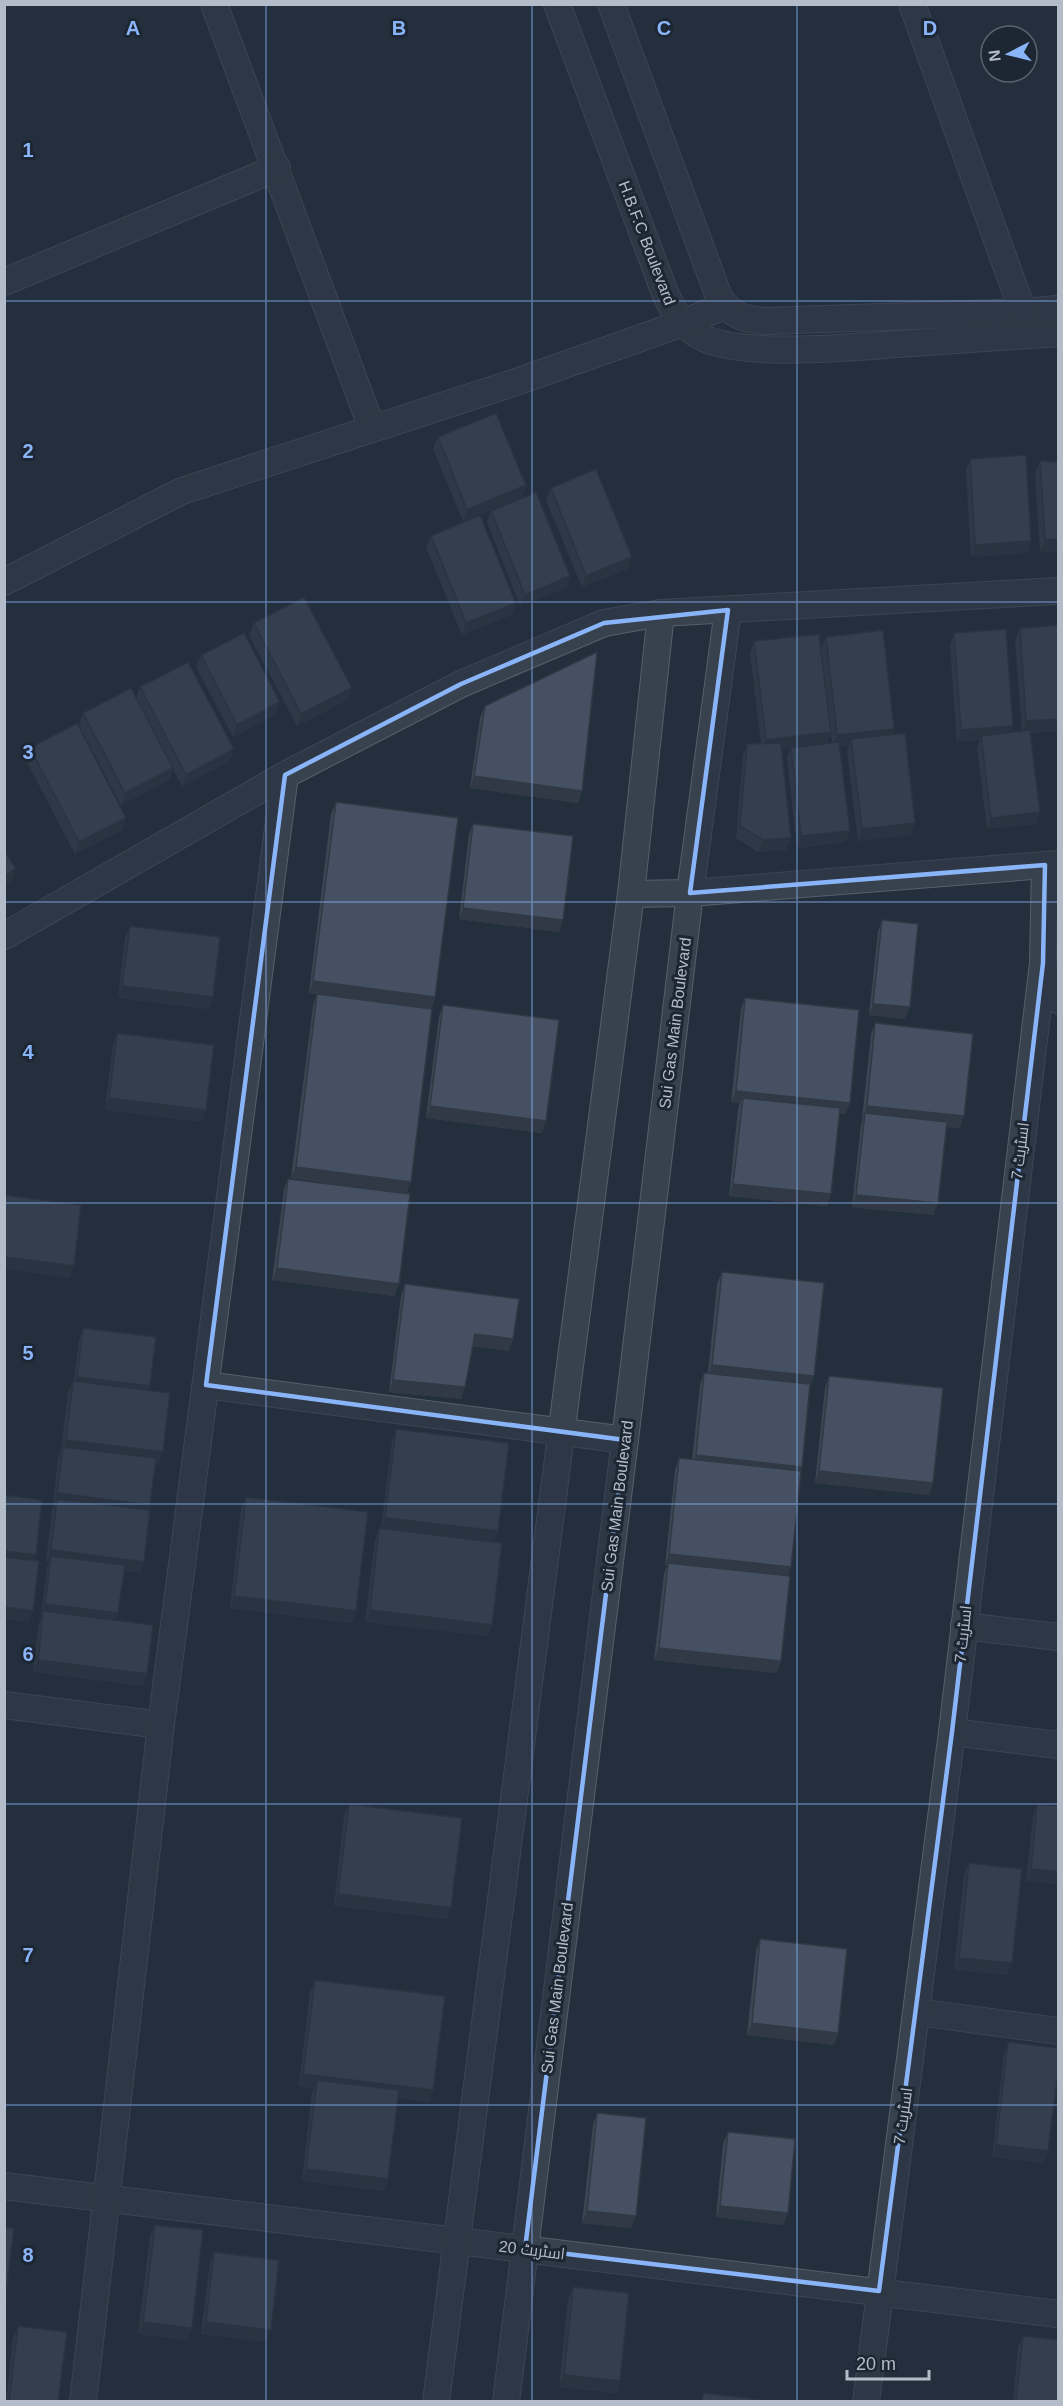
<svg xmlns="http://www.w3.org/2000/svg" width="1063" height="2406" font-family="Arial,Cairo,sans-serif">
  <rect width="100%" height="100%" fill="#242f3e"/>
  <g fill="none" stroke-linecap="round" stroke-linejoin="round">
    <defs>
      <g id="street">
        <path d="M214 4 372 428"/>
        <path d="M557 4 665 293C673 310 681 325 698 335 737 360 863 346 912 343 961 340 1010 336 1058 333"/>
        <path d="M611 4 719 297C731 316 746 320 767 321L1023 312 1058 309"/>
        <path d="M912 4 1023 312"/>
        <path d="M4 282 277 168"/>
        <path d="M4 582 182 491 519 381 683 323 724 306"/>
        <path d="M631 894 690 893 1058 864"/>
        <path d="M4 936 285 775 461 684 604 623 661 613 1058 591"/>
        <path d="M1043 963 1058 1000"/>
        <path d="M206 1385 625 1440"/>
        <path d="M964 1626 1058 1637"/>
        <path d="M4 1705 161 1725"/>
        <path d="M952 1732 1058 1745"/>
        <path d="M917 2012 1058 2031"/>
        <path d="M4 2186 1058 2314"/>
        <path d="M83 2402 161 1725 285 775"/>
        <path d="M436 2402 631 894 661 613"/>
        <path d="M506 2402 625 1440 690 893 728 610"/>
        <path d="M866 2402 952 1732 1043 963 1045 865"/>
      </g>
    </defs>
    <use href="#street" stroke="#565f6c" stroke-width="28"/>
    <use href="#street" stroke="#38414e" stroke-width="26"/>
  </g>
  <g fill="#3b4654">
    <path d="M438 437 522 497 463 521 433 449Z"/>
    <path d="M970 459 1031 541 1027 553 971 557 966 471Z"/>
    <path d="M1040 461 1059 462V551L1040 552 1035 473Z"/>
    <path d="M551 488 632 557 627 569 582 587 546 500Z"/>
    <path d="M491 511 570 576 566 588 520 606 487 522Z"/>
    <path d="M431 536 516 603 511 615 462 635 426 547Z"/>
    <path d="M254 623 352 688 347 700 297 726 249 635Z"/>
    <path d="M1059 625V731L1031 733 1040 812 1036 824 987 829 977 747 980 740 957 742 950 645 954 633 1013 726 1011 732 1022 731 1015 640 1020 628Z"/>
    <path d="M826 637 892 735 911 835 858 841 847 751 849 745 840 746 850 831 845 842 797 848 787 759 791 748 781 749 791 838 786 850 758 852 736 838 743 755 747 744 761 743 750 653 754 641 831 732 827 744 832 743 821 649Z"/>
    <path d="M201 655 276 714 233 737 196 667Z"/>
    <path d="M140 687 230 761 182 786 173 769 169 780 121 805 79 725 83 713 136 698Z"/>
    <path d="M485 706 582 791 578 803 470 788 480 718Z"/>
    <path d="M30 748 122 830 75 854 26 760Z"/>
    <path d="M336 802 435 997 431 1009 309 993 331 814Z"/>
    <path d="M473 824 563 920 559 932 459 919 469 835Z"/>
    <path d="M882 920 905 1019 869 1015 878 932Z"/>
    <path d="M130 926 213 997 208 1009 118 998 125 938Z"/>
    <path d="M317 994 411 1182 406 1193 291 1178 313 1006Z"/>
    <path d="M745 998 850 1103 845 1114H840L827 1206 729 1196 738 1109 740 1103 731 1102 741 1009Z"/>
    <path d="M443 1005 542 1133 426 1118 439 1017Z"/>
    <path d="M875 1023 960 1128 946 1127 933 1215 852 1207 861 1125 863 1118H862L871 1035Z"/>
    <path d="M117 1033 202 1122 105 1110 113 1044Z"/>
    <path d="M288 1179 399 1284 394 1296 272 1280 284 1190Z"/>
    <path d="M722 1272 810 1388 802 1467 800 1471 791 1567 788 1575 777 1673 654 1660 664 1574 667 1566H665L675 1470 679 1458 692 1460 700 1385 704 1373H708L717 1284Z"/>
    <path d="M405 1284 509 1351 473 1346 461 1399 389 1392 401 1296Z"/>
    <path d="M83 1328 149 1390 159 1464H155L150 1505 149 1510 144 1562 140 1573 124 1571 118 1613 116 1620 143 1686 33 1672 39 1623 42 1616H41L47 1568 49 1562H46L52 1510 54 1505H53L58 1459 61 1450 68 1393 73 1381H74L79 1340Z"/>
    <path d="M829 1376 933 1483 929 1495 815 1483 825 1388Z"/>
    <path d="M396 1429 498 1531 494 1542 492 1625 488 1636 365 1622 375 1540 379 1528H381L392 1441Z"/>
    <path d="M246 1497 356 1611 351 1623 230 1608 241 1509Z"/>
    <path d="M349 1804 447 1919 334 1906 344 1816Z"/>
    <path d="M1037 1804 1059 1806V1884L1026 1881 1033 1816Z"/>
    <path d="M969 1863 1007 1975 954 1970 964 1875Z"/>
    <path d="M760 1939 838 2033 834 2045 747 2035 756 1951Z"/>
    <path d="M315 1980 433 2090 429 2102 398 2098 388 2179 384 2191 302 2181 312 2092 314 2088 299 2086 310 1992Z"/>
    <path d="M1008 2042 1048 2151 1044 2163 992 2157 1004 2054Z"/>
    <path d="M597 2113 631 2228 582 2223 593 2125Z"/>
    <path d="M728 2132 788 2213 783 2225 716 2217 723 2144Z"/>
    <path d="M155 2225 192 2328 187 2340 138 2334 150 2236Z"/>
    <path d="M214 2252 266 2342 201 2334 210 2263Z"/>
    <path d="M573 2287 620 2381 616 2393 559 2387 568 2299Z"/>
    <path d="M18 2326 58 2402H6L13 2338Z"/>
    <path d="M1023 2336 1059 2402H1013L1018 2347Z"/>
  </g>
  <g fill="#303945">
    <path d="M526 485 522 497 463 521 467 510Z"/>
    <path d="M1059 539V551L1040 552 1045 540Z"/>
    <path d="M1031 541 1027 553 971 557 975 545Z"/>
    <path d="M632 557 627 569 582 587 586 576Z"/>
    <path d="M570 576 566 588 520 606 525 595Z"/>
    <path d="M516 603 511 615 462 635 466 623Z"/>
    <path d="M352 688 347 700 297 726 301 714Z"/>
    <path d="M280 702 276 714 233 737 237 725Z"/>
    <path d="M1059 719V731L1022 733 1026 721Z"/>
    <path d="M1013 726 1009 738 981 736 980 740 957 742 961 730Z"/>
    <path d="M894 729 890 740 851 739 849 745 833 747 837 735Z"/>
    <path d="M831 732 826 744 762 751 766 740Z"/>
    <path d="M234 749 230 761 182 786 186 775Z"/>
    <path d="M173 768 169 780 121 805 125 793Z"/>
    <path d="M474 776 582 791 578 803 470 788Z"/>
    <path d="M1040 812 1036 824 987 829 991 818Z"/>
    <path d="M126 818 122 830 75 854 79 842Z"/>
    <path d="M915 823 911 835 858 841 862 829Z"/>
    <path d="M850 831 845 842 797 848 801 836Z"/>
    <path d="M791 838 786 850 758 852 763 840Z"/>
    <path d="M16 869 11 881 4 885V876Z"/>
    <path d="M463 908 563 920 559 932 459 919Z"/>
    <path d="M313 981 435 997 431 1009 309 993Z"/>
    <path d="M122 986 213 997 208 1009 118 998Z"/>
    <path d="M873 1004 910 1007 905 1019 869 1015Z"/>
    <path d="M736 1091 850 1103 845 1114 742 1103 743 1098 740 1103 731 1102Z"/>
    <path d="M109 1098 206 1110 202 1122 105 1110Z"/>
    <path d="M430 1106 546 1121 542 1133 426 1118Z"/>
    <path d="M867 1106 964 1116 960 1128 865 1118V1113L863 1118H862Z"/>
    <path d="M296 1167 411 1182 406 1193 291 1178Z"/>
    <path d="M733 1184 831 1194 827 1206 729 1196Z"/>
    <path d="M856 1195 938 1203 933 1215 852 1207Z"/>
    <path d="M4 1257 74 1266 70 1278 4 1269Z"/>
    <path d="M277 1268 399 1284 394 1296 272 1280Z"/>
    <path d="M475 1334 513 1339 509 1351 471 1346Z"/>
    <path d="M712 1365 814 1376 810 1388 708 1376Z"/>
    <path d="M77 1377 150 1386 146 1398 73 1389Z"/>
    <path d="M393 1380 465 1387 461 1399 389 1392Z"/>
    <path d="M66 1440 163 1452 159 1464 62 1452Z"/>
    <path d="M696 1455 802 1467 797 1478 691 1467Z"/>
    <path d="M819 1471 933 1483 929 1495 815 1483Z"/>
    <path d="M57 1493 150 1505 146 1517 57 1499 54 1505H53Z"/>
    <path d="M385 1518 498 1531 494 1543 381 1530Z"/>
    <path d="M51 1550 144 1562 140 1573 51 1562V1556L49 1562H46Z"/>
    <path d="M4 1551 36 1555 31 1567 4 1563Z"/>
    <path d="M669 1554 791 1567 787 1579 668 1563 667 1566H665Z"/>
    <path d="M234 1596 356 1611 351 1623 230 1608Z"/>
    <path d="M45 1604 118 1613 114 1625 43 1611 41 1616Z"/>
    <path d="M4 1607 33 1611 29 1622 4 1619Z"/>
    <path d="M370 1610 492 1625 488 1636 365 1622Z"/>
    <path d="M659 1648 781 1661 777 1673 654 1660Z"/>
    <path d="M38 1660 147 1674 143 1686 33 1672Z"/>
    <path d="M1031 1869 1059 1872V1884L1026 1881Z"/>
    <path d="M338 1894 451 1908 447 1919 334 1906Z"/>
    <path d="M959 1958 1012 1963 1007 1975 954 1970Z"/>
    <path d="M752 2023 838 2033 834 2045 747 2035Z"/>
    <path d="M303 2074 433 2090 429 2102 316 2088 317 2080 314 2088 299 2086Z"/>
    <path d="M996 2145 1048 2151 1044 2163 992 2157Z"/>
    <path d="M306 2169 388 2179 384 2191 302 2181Z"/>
    <path d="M720 2206 788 2213 783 2225 716 2217Z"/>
    <path d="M587 2211 636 2216 631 2228 582 2223Z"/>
    <path d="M143 2322 192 2328 187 2340 138 2334Z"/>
    <path d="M206 2322 271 2330 266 2342 201 2334Z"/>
    <path d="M564 2375 620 2381 616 2393 559 2387Z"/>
  </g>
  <g fill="#455162" stroke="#303945" stroke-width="1.5">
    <path d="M496 413 526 485 467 510 438 437Z"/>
    <path d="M1026 455 1031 541 975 545 970 459Z"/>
    <path d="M1040 461 1059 462V539L1045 540Z"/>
    <path d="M596 469 632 557 586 576 551 488Z"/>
    <path d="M536 492 570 576 525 595 491 511Z"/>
    <path d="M480 515 516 603 466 623 431 536Z"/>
    <path d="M304 597 352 688 301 714 254 623Z"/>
    <path d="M1059 625V719L1026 721 1020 628Z"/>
    <path d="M1006 629 1013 726 961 730 954 633Z"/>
    <path d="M883 630 894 729 837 735 826 637Z"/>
    <path d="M244 633 280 702 237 725 201 655Z"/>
    <path d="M819 634 831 732 766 740 754 641Z"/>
    <path d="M597 652 582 791 474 776 485 706Z"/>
    <path d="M188 662 234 749 186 775 140 687Z"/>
    <path d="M131 688 173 768 125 793 83 713Z"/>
    <path d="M77 723 126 818 79 842 30 748Z"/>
    <path d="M1030 730 1040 812 991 818 981 736Z"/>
    <path d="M905 733 915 823 862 829 851 739Z"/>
    <path d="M839 742 850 831 801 836 791 748Z"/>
    <path d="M781 743 791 838 763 840 740 826 747 744Z"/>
    <path d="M336 802 458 818 435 997 313 981Z"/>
    <path d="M473 824 573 836 563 920 463 908Z"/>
    <path d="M4 850 16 869 4 876Z"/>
    <path d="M882 920 918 924 910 1007 873 1004Z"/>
    <path d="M130 926 220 937 213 997 122 986Z"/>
    <path d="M317 994 432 1009 411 1182 296 1167Z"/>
    <path d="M745 998 859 1010 850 1103 736 1091Z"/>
    <path d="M443 1005 559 1020 546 1121 430 1106Z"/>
    <path d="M875 1023 973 1034 964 1116 867 1106Z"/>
    <path d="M117 1033 214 1045 206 1110 109 1098Z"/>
    <path d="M743 1098 840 1108 831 1194 733 1184Z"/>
    <path d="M865 1113 947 1122 938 1203 856 1195Z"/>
    <path d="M288 1179 410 1194 399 1284 277 1268Z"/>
    <path d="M4 1195 81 1205 74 1266 4 1257Z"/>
    <path d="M722 1272 824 1283 814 1376 712 1365Z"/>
    <path d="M405 1284 519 1299 513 1339 475 1334 465 1387 393 1380Z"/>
    <path d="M83 1328 156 1337 150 1386 77 1377Z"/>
    <path d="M704 1373 810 1384 802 1467 696 1455Z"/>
    <path d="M829 1376 943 1388 933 1483 819 1471Z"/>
    <path d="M73 1381 170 1393 163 1452 66 1440Z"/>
    <path d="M396 1429 509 1443 498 1531 385 1518Z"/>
    <path d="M63 1447 156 1458 150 1505 57 1493Z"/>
    <path d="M679 1458 801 1471 791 1567 669 1554Z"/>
    <path d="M4 1495 42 1500 36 1555 4 1551Z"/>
    <path d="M246 1497 368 1512 356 1611 234 1596Z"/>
    <path d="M57 1499 150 1510 144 1562 51 1550Z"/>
    <path d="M379 1528 502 1543 492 1625 370 1610Z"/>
    <path d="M51 1556 125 1565 118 1613 45 1604Z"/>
    <path d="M4 1557 39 1561 33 1611 4 1607Z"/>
    <path d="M668 1563 790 1576 781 1661 659 1648Z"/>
    <path d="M43 1611 153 1625 147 1674 38 1660Z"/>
    <path d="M349 1804 462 1818 451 1908 338 1894Z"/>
    <path d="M1037 1804 1059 1806V1872L1031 1869Z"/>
    <path d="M969 1863 1022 1869 1012 1963 959 1958Z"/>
    <path d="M760 1939 847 1949 838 2033 752 2023Z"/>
    <path d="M315 1980 445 1996 433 2090 303 2074Z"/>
    <path d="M1008 2042 1059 2048V2064L1048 2151 996 2145Z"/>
    <path d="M317 2080 399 2090 388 2179 306 2169Z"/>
    <path d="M597 2113 646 2118 636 2216 587 2211Z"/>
    <path d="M728 2132 795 2139 788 2213 720 2206Z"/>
    <path d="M155 2225 203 2230 192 2328 143 2322Z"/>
    <path d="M4 2227 14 2228 4 2308Z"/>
    <path d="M214 2252 279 2260 271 2330 206 2322Z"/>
    <path d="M573 2287 629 2293 620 2381 564 2375Z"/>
    <path d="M18 2326 67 2332 58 2402H9Z"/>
    <path d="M1023 2336 1059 2340V2402L1016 2401Z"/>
    <path d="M703 2393 780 2402H702Z"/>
  </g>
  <path d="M0 0H1063V2406H0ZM728 610 690 893 1045 865 1043 963 952 1732 879 2291 525 2249 625 1440 206 1385 285 775 461 684 604 623Z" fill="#242f3e" fill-opacity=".55" fill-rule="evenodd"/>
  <path fill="none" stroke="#8ab4f8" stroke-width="4.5" stroke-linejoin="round" d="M728 610 690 893 1045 865 1043 963 952 1732 879 2291 525 2249 625 1440 206 1385 285 775 461 684 604 623Z"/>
  <path fill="none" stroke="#8ab4f8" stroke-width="1.5" stroke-opacity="0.55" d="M266 4V2402M532 4V2402M797 4V2402M4 301H1058M4 602H1058M4 902H1058M4 1203H1058M4 1504H1058M4 1804H1058M4 2105H1058"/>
  <g text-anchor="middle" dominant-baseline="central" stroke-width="6" stroke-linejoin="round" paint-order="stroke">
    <g font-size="16" fill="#b4bcc9" stroke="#1d2633">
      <text transform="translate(647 243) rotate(69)">H.B.F.C Boulevard</text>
      <text transform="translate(675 1023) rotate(-83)">Sui Gas Main Boulevard</text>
      <text transform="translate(1020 1151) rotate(-83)">اسٹریٹ 7</text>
      <text transform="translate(617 1506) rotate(-83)">Sui Gas Main Boulevard</text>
      <text transform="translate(963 1634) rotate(-84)">اسٹریٹ 7</text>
      <text transform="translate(557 1988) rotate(-83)">Sui Gas Main Boulevard</text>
      <text transform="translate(903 2116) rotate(-82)">اسٹریٹ 7</text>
      <text transform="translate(532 2250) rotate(7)">اسٹریٹ 20</text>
    </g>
  </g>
  <g font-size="20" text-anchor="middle" font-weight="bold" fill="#8ab4f8" stroke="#1d2633" stroke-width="6" stroke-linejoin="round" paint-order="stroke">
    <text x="133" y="35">A</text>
    <text x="399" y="35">B</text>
    <text x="664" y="35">C</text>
    <text x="930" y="35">D</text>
    <text x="28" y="157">1</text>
    <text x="28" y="458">2</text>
    <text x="28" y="759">3</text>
    <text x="28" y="1059">4</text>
    <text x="28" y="1360">5</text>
    <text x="28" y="1661">6</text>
    <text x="28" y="1962">7</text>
    <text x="28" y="2262">8</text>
  </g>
  <rect width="1063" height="2406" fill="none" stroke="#b4bcc9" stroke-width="12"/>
  <g transform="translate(1009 54) rotate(263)"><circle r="28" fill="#1d2633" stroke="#59626f" stroke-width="1.5"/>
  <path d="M0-4.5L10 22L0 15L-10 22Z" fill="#8ab4f8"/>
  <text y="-9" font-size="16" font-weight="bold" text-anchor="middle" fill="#b4bcc9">N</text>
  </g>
  <path d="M847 2370v9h82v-9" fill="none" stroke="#b4bcc9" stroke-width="3"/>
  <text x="856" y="2370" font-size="18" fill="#b4bcc9" stroke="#1d2633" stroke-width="4.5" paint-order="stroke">20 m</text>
</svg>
